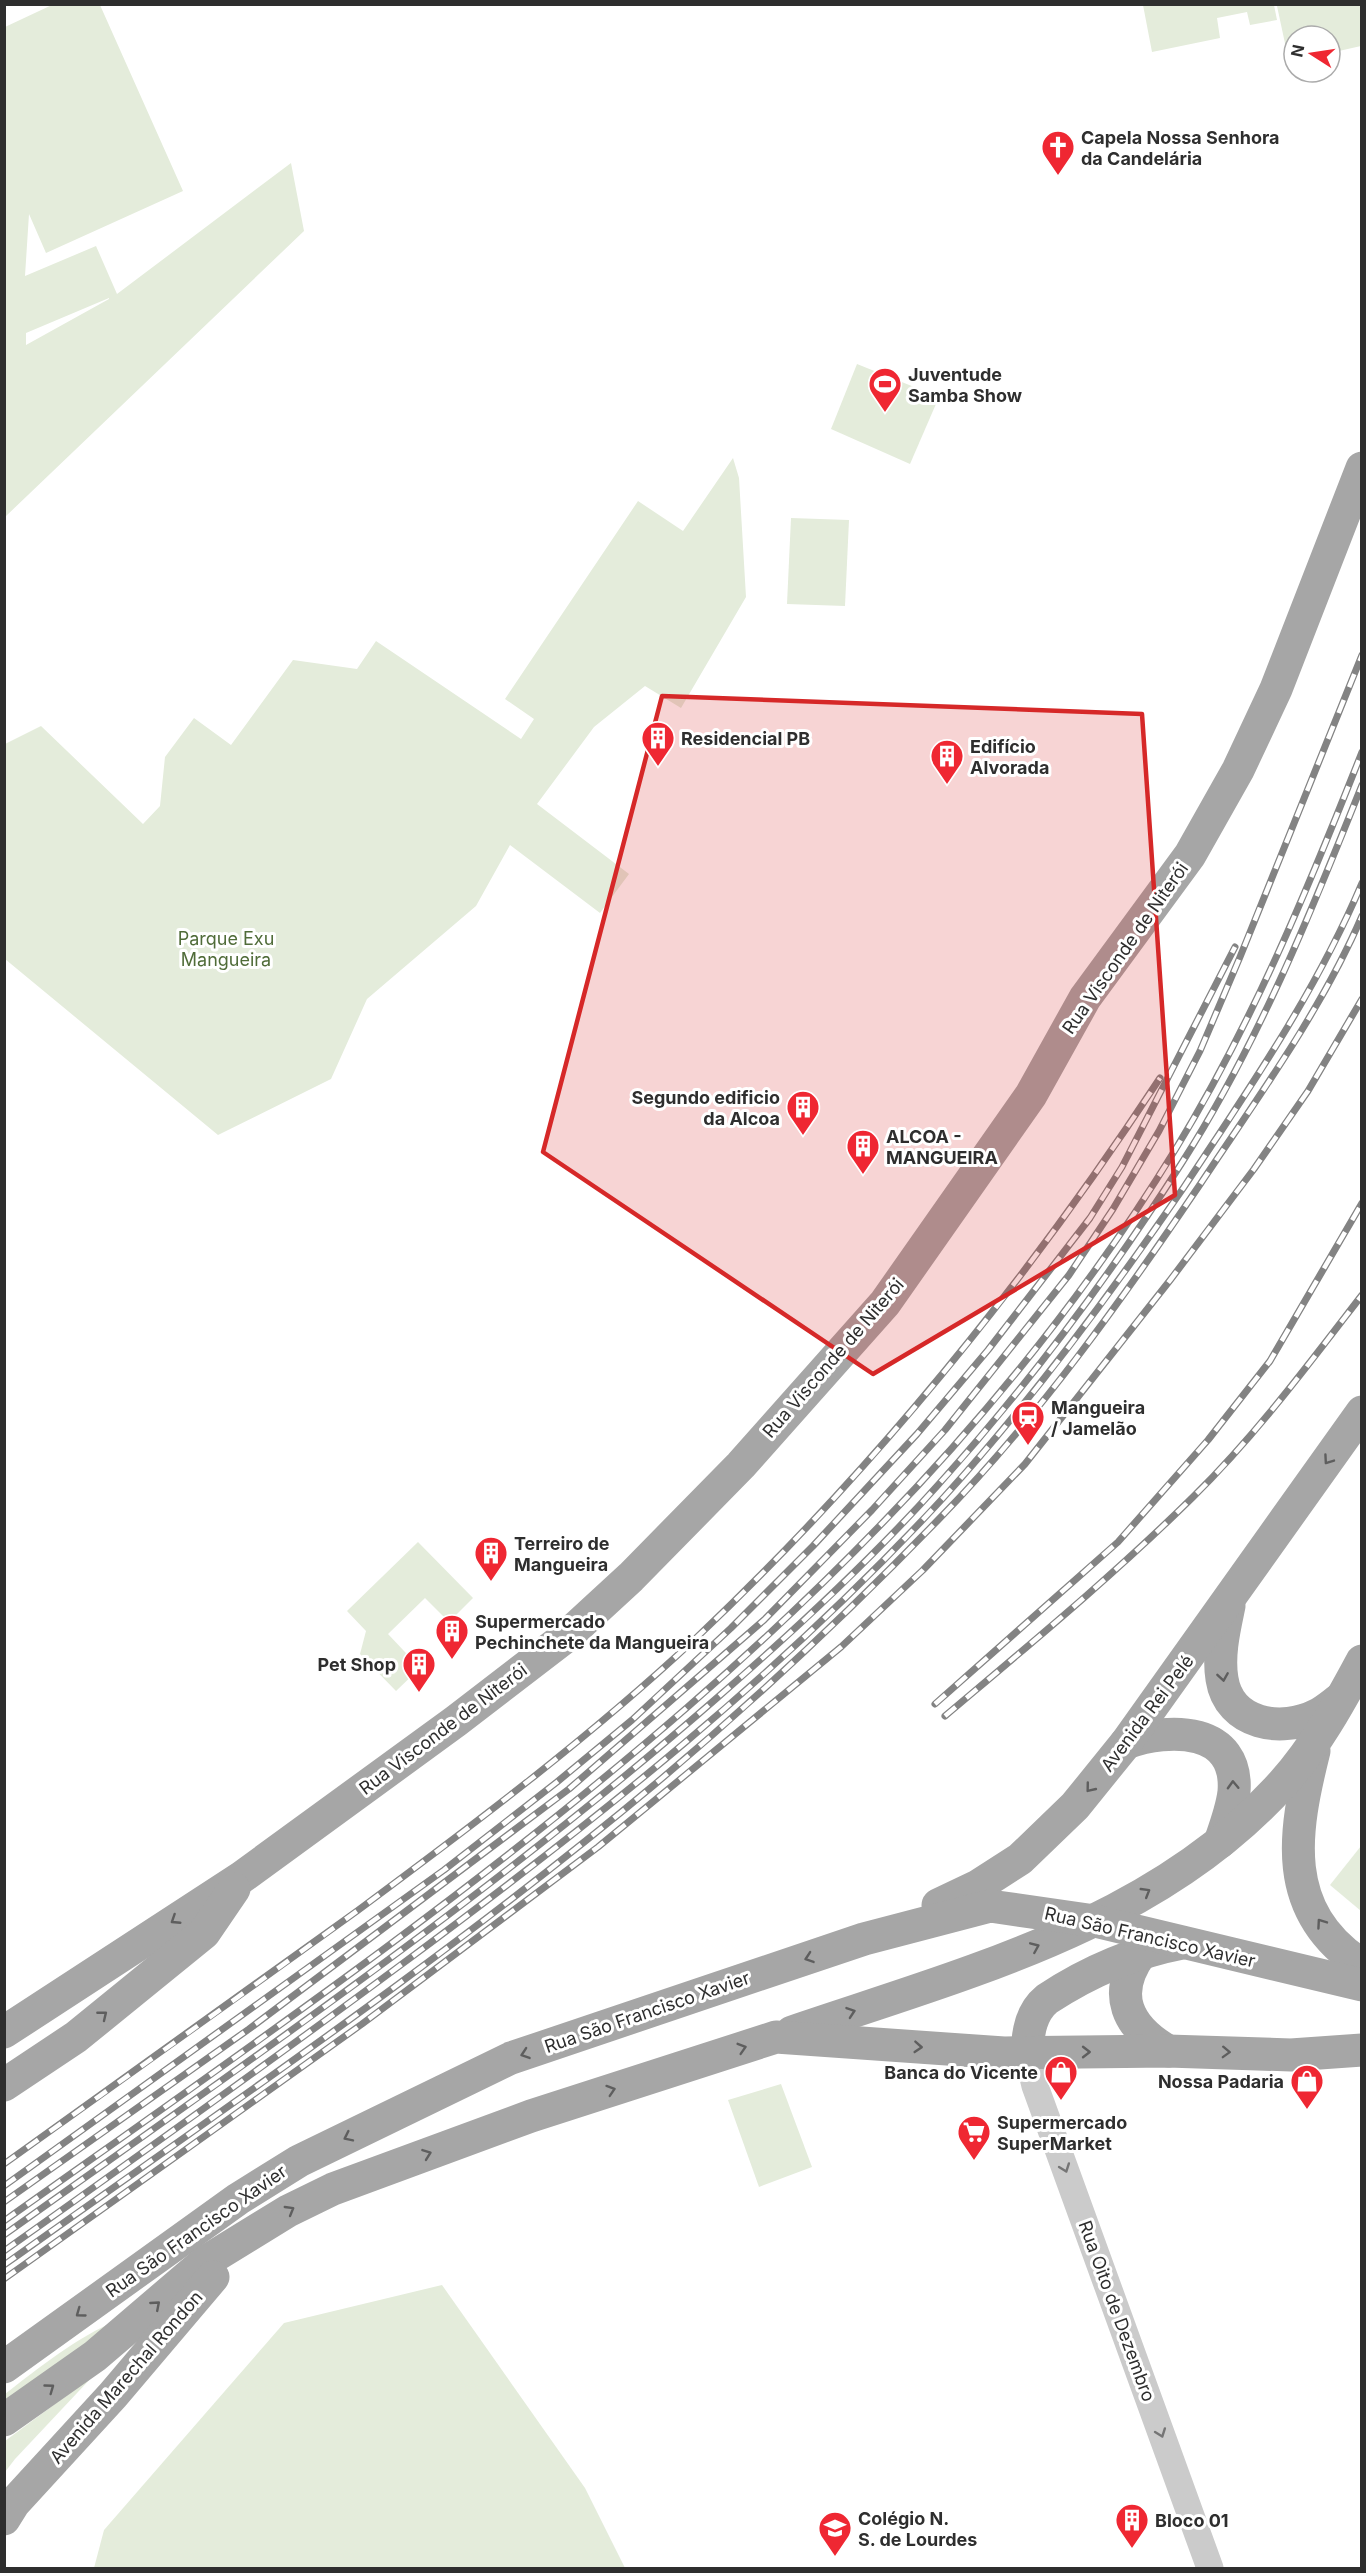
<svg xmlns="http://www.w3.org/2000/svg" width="1366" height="2573" font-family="Inter,sans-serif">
  <rect width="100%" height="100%" fill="#fff"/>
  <g fill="#e4ecdb" fill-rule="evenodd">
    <path d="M54 4 100 5 183 191 46 253 29 214 25 276 96 246 117 294 291 163 304 231 5 517V27ZM109 298V299L26 345V333Z"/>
    <path d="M1143 5H1274L1277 20 1250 25 1247 12 1217 18 1220 38 1152 52Z"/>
    <path d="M1284 5H1361V46L1330 53V36H1294V61L1289 62 1277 6Z"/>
    <path d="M857 364 939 397 910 464 831 429Z"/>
    <path d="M733 458 739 478 746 597 681 708 645 686 594 727 537 804 629 874 600 913 510 845 476 906 367 999 331 1079 218 1135 5 959V744L41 726 143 824 160 806 165 757 194 718 231 745 293 660 357 669 376 641 521 739 534 719 505 699 638 501 683 531Z"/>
    <path d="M791 518 849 520 845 606 787 604Z"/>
    <path d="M418 1542 473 1598 449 1622 425 1598 388 1634 420 1668 396 1691 360 1654 366 1631 347 1611Z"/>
    <path d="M1361 1846V1911L1330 1885Z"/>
    <path d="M781 2084 812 2167 759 2187 728 2100Z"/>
    <path d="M442 2285 585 2488 625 2568H94L104 2530 284 2323Z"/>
    <path d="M118 2320 5 2404V2394C40 2367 77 2337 118 2320Z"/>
    <path d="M93 2376 15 2459 5 2472V2441Z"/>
  </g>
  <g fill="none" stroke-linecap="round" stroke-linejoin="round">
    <path stroke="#cbcbcb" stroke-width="27" d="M1027 2052 1035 2086 1210 2568"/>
    <g stroke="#a6a6a6" stroke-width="33">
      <path d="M1229 1606C1224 1630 1218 1655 1222 1679 1229 1725 1282 1733 1317 1715 1325 1711 1333 1704 1340 1699"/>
      <path d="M1126 1743C1169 1727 1239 1727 1234 1792 1232 1809 1226 1825 1220 1842"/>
      <path d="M1314 1751C1294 1831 1279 1911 1362 1965"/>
      <path d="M938 1905 978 1886 1020 1859 1075 1806 1126 1743 1362 1412"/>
      <path d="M1141 1953C1111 1994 1127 2027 1168 2051"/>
      <path d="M4 2032 242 1877 456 1721 568 1635 631 1577 741 1465 885 1303 1031 1095 1085 998 1190 855 1238 770 1276 689 1362 468"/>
      <path d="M792 2032C965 1973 1157 1924 1283 1783 1315 1747 1339 1704 1362 1661"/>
      <path d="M1027 2052C1028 2032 1031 2012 1047 1999 1088 1972 1135 1952 1182 1943"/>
      <path d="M4 2085 76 2037 204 1933 234 1889"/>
      <path d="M4 2367 238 2199 299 2161 511 2058 864 1939 990 1906 1095 1921 1362 1985"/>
      <path d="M4 2420 95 2356 205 2262 288 2211 333 2189 531 2116 776 2037 1004 2053 1168 2051 1291 2055 1362 2050"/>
      <path d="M4 2519 14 2503 113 2395 213 2277"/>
    </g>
    <defs>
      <g id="rail">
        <path d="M935 1704 1118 1542 1208 1440 1270 1361 1362 1203"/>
        <path d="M945 1716C1029 1645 1115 1574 1193 1497 1256 1435 1308 1365 1362 1295"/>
        <path d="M4 2164C122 2080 240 1996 357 1911 473 1825 589 1738 695 1639 873 1471 1026 1282 1160 1078"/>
        <path d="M4 2186 444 1870 557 1782 632 1720 731 1628 813 1546 917 1434 988 1350 1090 1218 1122 1167 1235 947"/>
        <path d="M4 2202 249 2029 569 1789 764 1620 872 1510 945 1430 1069 1275 1113 1209 1159 1131 1200 1051 1240 957 1362 655"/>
        <path d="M4 2221C435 1915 893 1610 1175 1150 1252 1024 1308 889 1362 752"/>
        <path d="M4 2235C247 2062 494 1893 718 1697 795 1630 870 1561 938 1485 1029 1384 1110 1276 1183 1161 1258 1043 1310 915 1362 785"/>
        <path d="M4 2251C138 2156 271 2061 402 1964 594 1822 782 1673 944 1497 1032 1400 1110 1295 1184 1187 1249 1089 1316 992 1362 883"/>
        <path d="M4 2265C223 2109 447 1958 654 1785 753 1702 848 1613 938 1520 1037 1419 1122 1300 1201 1183 1258 1097 1321 1011 1362 916"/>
        <path d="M4 2279 362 2024 598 1847 841 1647 923 1570 1025 1464 1171 1279 1254 1169 1308 1091 1362 999"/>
      </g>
    </defs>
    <use href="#rail" stroke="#838383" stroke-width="7"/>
    <use href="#rail" stroke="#fff" stroke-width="4.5" stroke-dasharray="14" stroke-linecap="butt"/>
  </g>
  <defs><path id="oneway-chevron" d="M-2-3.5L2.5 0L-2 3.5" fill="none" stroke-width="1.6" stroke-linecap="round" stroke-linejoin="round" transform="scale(1.5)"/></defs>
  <g stroke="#5e5e5e">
    <use href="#oneway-chevron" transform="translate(1328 1460) rotate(125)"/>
    <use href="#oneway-chevron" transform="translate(1223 1677) rotate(81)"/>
    <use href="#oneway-chevron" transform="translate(1233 1785) rotate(-92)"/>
    <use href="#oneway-chevron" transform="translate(1090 1788) rotate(129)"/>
    <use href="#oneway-chevron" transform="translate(1146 1892) rotate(-31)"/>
    <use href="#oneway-chevron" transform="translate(175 1920) rotate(147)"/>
    <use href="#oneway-chevron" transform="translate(1321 1923) rotate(-125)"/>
    <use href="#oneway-chevron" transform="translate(1035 1947) rotate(-23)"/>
    <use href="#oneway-chevron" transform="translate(809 1958) rotate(161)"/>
    <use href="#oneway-chevron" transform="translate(851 2012) rotate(-19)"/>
    <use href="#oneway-chevron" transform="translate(103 2015) rotate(-39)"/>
    <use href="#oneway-chevron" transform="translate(918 2047) rotate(4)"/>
    <use href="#oneway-chevron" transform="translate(742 2048) rotate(-17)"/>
    <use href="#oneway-chevron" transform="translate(1086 2052)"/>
    <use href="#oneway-chevron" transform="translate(1226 2052) rotate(2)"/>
    <use href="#oneway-chevron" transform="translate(525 2054) rotate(161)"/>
    <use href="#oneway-chevron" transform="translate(611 2090) rotate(-18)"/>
    <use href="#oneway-chevron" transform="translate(348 2137) rotate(154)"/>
    <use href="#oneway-chevron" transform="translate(427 2154) rotate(-20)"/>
    <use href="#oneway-chevron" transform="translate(290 2210) rotate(-30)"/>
    <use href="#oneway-chevron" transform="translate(156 2305) rotate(-41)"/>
    <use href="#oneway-chevron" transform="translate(80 2313) rotate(144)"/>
    <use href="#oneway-chevron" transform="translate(50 2388) rotate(-36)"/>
  </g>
  <g stroke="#757575">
    <use href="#oneway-chevron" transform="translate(1065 2168) rotate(70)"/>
    <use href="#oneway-chevron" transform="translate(1161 2433) rotate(70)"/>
  </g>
  <path fill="#d62828" fill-opacity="0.2" stroke="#d62828" stroke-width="4.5" stroke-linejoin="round" d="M662 696 1142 714 1175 1195 873 1374 543 1152Z"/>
  <defs>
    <symbol id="church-pin" viewBox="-11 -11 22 30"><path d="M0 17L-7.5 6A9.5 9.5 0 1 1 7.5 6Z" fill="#ef2732" stroke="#fff"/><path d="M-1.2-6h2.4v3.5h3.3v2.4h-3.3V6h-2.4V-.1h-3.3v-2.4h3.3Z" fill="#fff"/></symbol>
    <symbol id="stadium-pin" viewBox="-11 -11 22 30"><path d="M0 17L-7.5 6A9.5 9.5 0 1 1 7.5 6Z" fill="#ef2732" stroke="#fff"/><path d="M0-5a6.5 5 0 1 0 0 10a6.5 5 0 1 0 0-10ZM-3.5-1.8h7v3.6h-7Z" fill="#fff"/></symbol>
    <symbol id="building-pin" viewBox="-11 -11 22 30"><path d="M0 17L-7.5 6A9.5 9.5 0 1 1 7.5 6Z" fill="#ef2732" stroke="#fff"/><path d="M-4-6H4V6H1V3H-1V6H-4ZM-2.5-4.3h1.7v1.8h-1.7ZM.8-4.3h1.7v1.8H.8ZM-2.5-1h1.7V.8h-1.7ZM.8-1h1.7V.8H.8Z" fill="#fff"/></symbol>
    <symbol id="station-pin" viewBox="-11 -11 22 30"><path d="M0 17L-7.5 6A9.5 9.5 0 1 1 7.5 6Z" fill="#ef2732" stroke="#fff"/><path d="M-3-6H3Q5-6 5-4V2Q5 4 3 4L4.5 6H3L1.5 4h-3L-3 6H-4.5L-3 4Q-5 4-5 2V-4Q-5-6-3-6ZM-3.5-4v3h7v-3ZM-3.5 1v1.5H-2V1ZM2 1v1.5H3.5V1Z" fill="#fff"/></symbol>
    <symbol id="shop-pin" viewBox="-11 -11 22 30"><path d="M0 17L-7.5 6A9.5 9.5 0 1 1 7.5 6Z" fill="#ef2732" stroke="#fff"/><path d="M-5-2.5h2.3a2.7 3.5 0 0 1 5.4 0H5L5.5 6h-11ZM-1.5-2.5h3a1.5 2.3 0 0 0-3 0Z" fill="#fff"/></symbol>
    <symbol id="supermarket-pin" viewBox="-11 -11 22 30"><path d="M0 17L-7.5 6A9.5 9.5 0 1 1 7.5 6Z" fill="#ef2732" stroke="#fff"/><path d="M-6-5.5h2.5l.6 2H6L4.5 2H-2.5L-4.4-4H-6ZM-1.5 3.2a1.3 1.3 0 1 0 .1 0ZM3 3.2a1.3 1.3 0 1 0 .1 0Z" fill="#fff"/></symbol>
    <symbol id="school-pin" viewBox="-11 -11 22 30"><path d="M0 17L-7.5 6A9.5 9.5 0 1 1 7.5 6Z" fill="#ef2732" stroke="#fff"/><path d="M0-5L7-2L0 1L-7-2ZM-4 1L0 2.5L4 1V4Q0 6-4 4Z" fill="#fff"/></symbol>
  </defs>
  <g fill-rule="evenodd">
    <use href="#church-pin" x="1039" y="128" width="38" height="52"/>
    <use href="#stadium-pin" x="866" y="365" width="38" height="52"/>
    <use href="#building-pin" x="639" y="719" width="38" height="52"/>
    <use href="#building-pin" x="928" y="737" width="38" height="52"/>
    <use href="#building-pin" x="784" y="1088" width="38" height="52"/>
    <use href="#building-pin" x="844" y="1127" width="38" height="52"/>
    <use href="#station-pin" x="1009" y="1398" width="38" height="52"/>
    <use href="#building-pin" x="472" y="1534" width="38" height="52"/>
    <use href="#building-pin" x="433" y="1612" width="38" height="52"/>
    <use href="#building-pin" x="400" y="1645" width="38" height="52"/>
    <use href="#shop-pin" x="1042" y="2053" width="38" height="52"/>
    <use href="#shop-pin" x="1288" y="2062" width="38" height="52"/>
    <use href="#supermarket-pin" x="955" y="2113" width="38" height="52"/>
    <use href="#building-pin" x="1113" y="2501" width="38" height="52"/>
    <use href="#school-pin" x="816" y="2509" width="38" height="52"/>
  </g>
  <g text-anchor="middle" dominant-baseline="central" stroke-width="6" stroke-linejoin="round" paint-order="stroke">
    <g font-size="18" font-weight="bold" fill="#2e2e2e" stroke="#fff" text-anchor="start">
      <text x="1081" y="137">Capela Nossa Senhora<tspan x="1081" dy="21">da Candelária</tspan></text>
      <text x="908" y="374">Juventude<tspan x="908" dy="21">Samba Show</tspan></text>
      <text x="681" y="738">Residencial PB</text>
      <text x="970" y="746">Edifício<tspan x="970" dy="21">Alvorada</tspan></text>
      <text x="780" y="1097" text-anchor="end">Segundo edificio<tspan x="780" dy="21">da Alcoa</tspan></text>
      <text x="886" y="1136">ALCOA -<tspan x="886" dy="21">MANGUEIRA</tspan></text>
      <text x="1051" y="1407">Mangueira<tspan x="1051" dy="21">/ Jamelão</tspan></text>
      <text x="514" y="1543">Terreiro de<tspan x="514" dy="21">Mangueira</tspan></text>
      <text x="475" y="1621">Supermercado<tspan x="475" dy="21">Pechinchete da Mangueira</tspan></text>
      <text x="396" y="1664" text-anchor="end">Pet Shop</text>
      <text x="1038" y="2072" text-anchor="end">Banca do Vicente</text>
      <text x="1284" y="2081" text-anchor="end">Nossa Padaria</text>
      <text x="997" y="2122">Supermercado<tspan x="997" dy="21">SuperMarket</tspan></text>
      <text x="858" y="2518">Colégio N.<tspan x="858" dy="21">S. de Lourdes</tspan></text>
      <text x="1155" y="2520">Bloco 01</text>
    </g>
    <g font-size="18" fill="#506c39" stroke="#fff">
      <text x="226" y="938">Parque Exu<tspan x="226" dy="21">Mangueira</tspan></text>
    </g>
    <g font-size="18" fill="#2e2e2e" stroke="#fff">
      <text transform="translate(1125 948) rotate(-55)">Rua Visconde de Niterói</text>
      <text transform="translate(833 1358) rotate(-49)">Rua Visconde de Niterói</text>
      <text transform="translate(1147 1713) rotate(-53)">Avenida Rei Pelé</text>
      <text transform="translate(443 1729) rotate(-37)">Rua Visconde de Niterói</text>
      <text transform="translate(1150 1937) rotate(13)">Rua São Francisco Xavier</text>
      <text transform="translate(647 2012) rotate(-19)">Rua São Francisco Xavier</text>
      <text transform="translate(196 2231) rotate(-35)">Rua São Francisco Xavier</text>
      <text transform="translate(1117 2311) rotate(70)">Rua Oito de Dezembro</text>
      <text transform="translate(126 2377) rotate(-49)">Avenida Marechal Rondon</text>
    </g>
  </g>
  <rect width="1366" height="2573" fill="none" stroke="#2e2e2e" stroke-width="12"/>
  <g transform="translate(1312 54) rotate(282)"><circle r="28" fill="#ffffff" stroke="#ababab" stroke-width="1.5"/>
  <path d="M0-4.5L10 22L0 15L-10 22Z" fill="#ef2732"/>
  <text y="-9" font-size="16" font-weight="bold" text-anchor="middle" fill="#2e2e2e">N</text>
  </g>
</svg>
